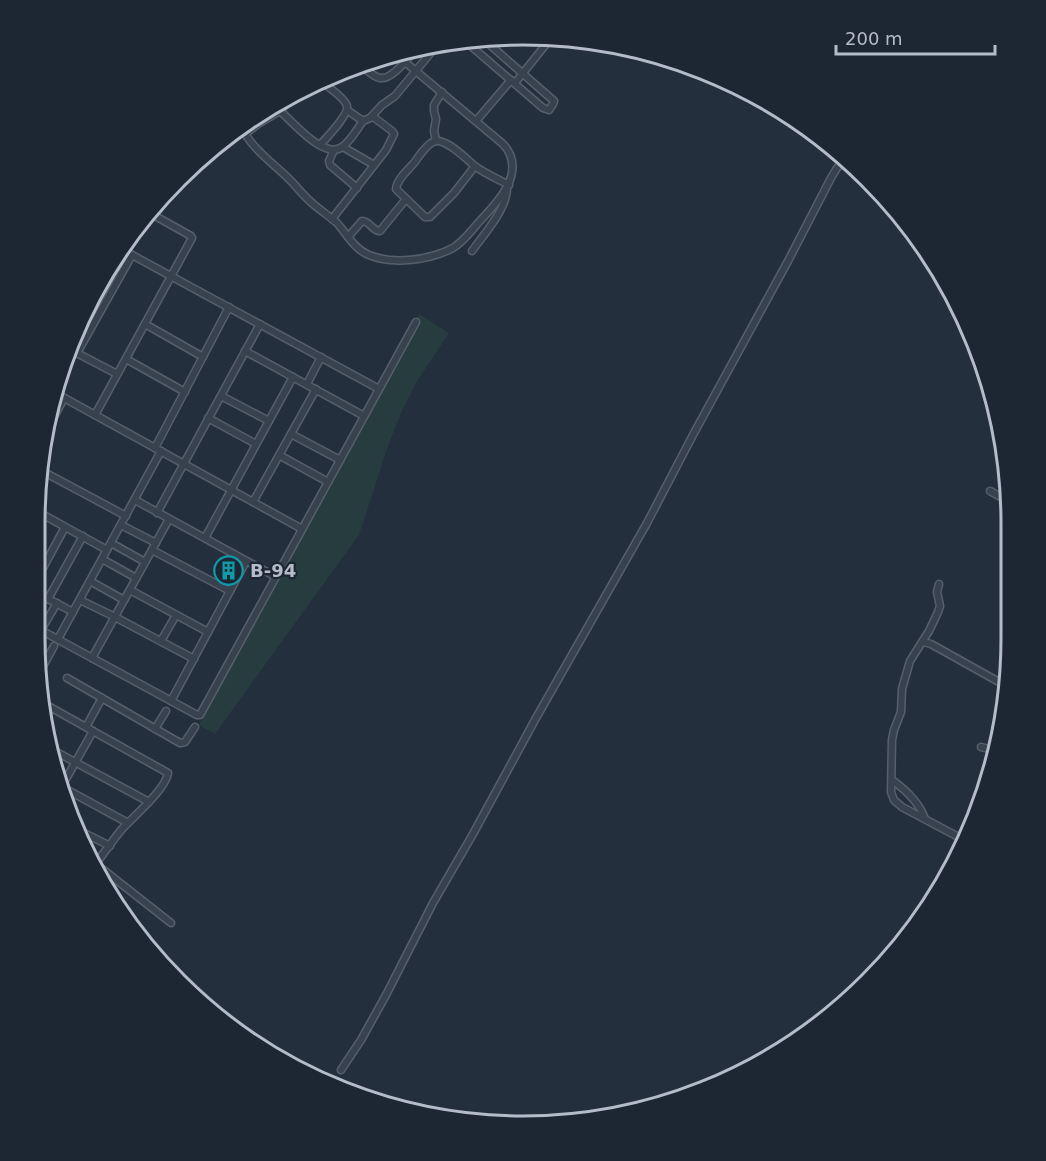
<svg xmlns="http://www.w3.org/2000/svg" width="1046" height="1161" font-family="'DejaVu Sans',sans-serif">
  <rect width="100%" height="100%" fill="#242f3e"/>
  <path fill="#263c3f" d="M419 314 449 333 417 381 402 411 388 446 359 535 215 734 199 725 353 441Z"/>
  <g fill="none" stroke-linecap="round" stroke-linejoin="round">
    <defs>
      <g id="street">
        <path d="M507 36 512 41 516 36"/>
        <path d="M464 40 543 108 549 110 553 104 554 101 481 37"/>
        <path d="M360 65C366 69 373 77 380 78 393 80 409 56 417 48"/>
        <path d="M319 80C326 85 345 98 347 106 349 115 326 138 320 145"/>
        <path d="M515 83 551 38"/>
        <path d="M347 110 363 121 370 118 382 105 395 96 438 44"/>
        <path d="M280 111C293 122 324 160 342 147 351 141 357 129 363 121"/>
        <path d="M476 121 511 80"/>
        <path d="M241 126C251 149 276 165 293 183 299 190 305 197 312 203 320 210 329 216 337 223 347 234 354 249 369 255 393 265 430 260 453 248 463 242 471 231 479 222 498 202 528 171 503 144L405 62"/>
        <path d="M245 134 258 124 280 111 298 91"/>
        <path d="M436 141 434 131 436 119 434 111V105L442 92"/>
        <path d="M343 147 374 165"/>
        <path d="M334 150 329 161 330 165 357 188"/>
        <path d="M475 166 454 193 430 217H425L396 189C397 179 408 170 414 163 419 156 426 145 433 142 445 136 467 160 476 167 486 174 498 179 509 185"/>
        <path d="M332 219 386 150 394 134 392 131 372 116"/>
        <path d="M348 237 362 221C370 221 372 231 380 231L406 199"/>
        <path d="M121 249 379 389"/>
        <path d="M472 251C484 234 507 209 507 188"/>
        <path d="M145 324 203 357"/>
        <path d="M73 351 117 374"/>
        <path d="M245 351 364 416"/>
        <path d="M77 353 132 255"/>
        <path d="M126 359 185 392"/>
        <path d="M307 384 321 357"/>
        <path d="M57 394 302 529"/>
        <path d="M221 396 269 421"/>
        <path d="M95 415 192 238 191 236 148 212"/>
        <path d="M208 418 256 444"/>
        <path d="M291 434 340 460"/>
        <path d="M43 437 64 398"/>
        <path d="M155 448 229 307"/>
        <path d="M279 455 328 482"/>
        <path d="M42 471 126 516"/>
        <path d="M990 491 1010 502"/>
        <path d="M135 500 276 577"/>
        <path d="M253 502 316 389"/>
        <path d="M40 513 107 550"/>
        <path d="M157 513 260 324"/>
        <path d="M121 525 156 543"/>
        <path d="M205 538 293 377"/>
        <path d="M111 543 145 562"/>
        <path d="M152 550 230 591"/>
        <path d="M102 559 136 578"/>
        <path d="M37 579 65 527"/>
        <path d="M90 581 124 600"/>
        <path d="M939 584 937 592 940 606 938 612 929 631 910 661 902 689 901 712 894 730 892 740 891 792 894 800 902 807 966 841"/>
        <path d="M130 590 208 632"/>
        <path d="M37 593 73 612"/>
        <path d="M48 599 83 536"/>
        <path d="M80 600 115 617 194 659"/>
        <path d="M35 627 197 715H200L416 322"/>
        <path d="M41 630 57 603"/>
        <path d="M58 639 161 451"/>
        <path d="M161 641 176 615"/>
        <path d="M923 642 931 644 1008 687"/>
        <path d="M92 658 169 519"/>
        <path d="M38 675 54 646"/>
        <path d="M67 678 180 743 185 742 195 727"/>
        <path d="M171 701 246 561"/>
        <path d="M41 702 168 773C166 789 134 816 122 829 112 841 103 855 93 867"/>
        <path d="M86 727 102 698"/>
        <path d="M155 729 166 711"/>
        <path d="M981 747 997 751"/>
        <path d="M49 748 149 802"/>
        <path d="M892 780C906 790 919 802 925 819"/>
        <path d="M62 786 93 731"/>
        <path d="M62 787 128 823"/>
        <path d="M76 829 110 846"/>
        <path d="M96 864 171 923"/>
        <path d="M341 1070 361 1040 386 995 433 903 473 834 536 718 647 523 694 433 788 261 831 178 837 168 847 158"/>
      </g>
    </defs>
    <use href="#street" stroke="#565f6c" stroke-width="9"/>
    <use href="#street" stroke="#38414e" stroke-width="6"/>
  </g>
  <defs>
    <symbol id="building-ring" viewBox="-11 -11 22 22"><circle r="9.5" fill="#1d2633" stroke="#0f9aa8" stroke-width="1.5"/><path d="M-4-6H4V6H1V3H-1V6H-4ZM-2.5-4.3h1.7v1.8h-1.7ZM.8-4.3h1.7v1.8H.8ZM-2.5-1h1.7V.8h-1.7ZM.8-1h1.7V.8H.8Z" fill="#0f9aa8"/></symbol>
  </defs>
  <g fill-rule="evenodd">
    <use href="#building-ring" x="212" y="554" width="33" height="33"/>
  </g>
  <g text-anchor="middle" dominant-baseline="central" stroke-width="4.5" stroke-linejoin="round" paint-order="stroke">
    <g font-size="18" font-weight="bold" fill="#b4bcc9" stroke="#1d2633" text-anchor="start">
      <text x="250" y="570">B-94</text>
    </g>
  </g>
  <path d="M0 0H1046V1161H0ZM523 45H523A478 478 0 0 1 1001 523V638A478 478 0 0 1 523 1116H523A478 478 0 0 1 45 638V523A478 478 0 0 1 523 45Z" fill="#1d2633" fill-rule="evenodd"/>
  <path fill="none" stroke="#b4bcc9" stroke-width="3" d="M523 45H523A478 478 0 0 1 1001 523V638A478 478 0 0 1 523 1116H523A478 478 0 0 1 45 638V523A478 478 0 0 1 523 45Z"/>
  <path d="M836 45v9h159v-9" fill="none" stroke="#b4bcc9" stroke-width="3"/>
  <text x="845" y="45" font-size="18" fill="#b4bcc9" stroke="#1d2633" stroke-width="4.5" paint-order="stroke">200 m</text>
</svg>
